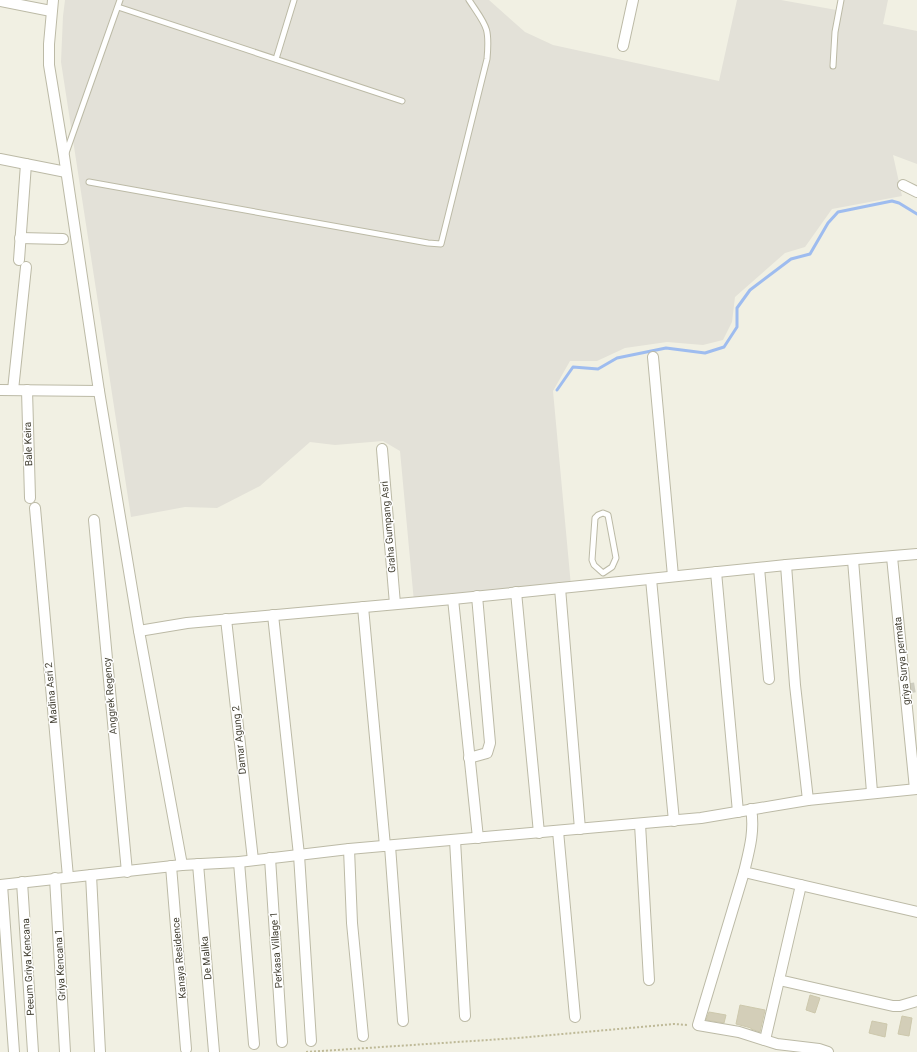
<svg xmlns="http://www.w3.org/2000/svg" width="917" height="1052" font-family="Roboto,sans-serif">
  <rect width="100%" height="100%" fill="#f1f0e3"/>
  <path fill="#e3e1d8" d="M65 0H489L525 32 553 45 719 81 737 0H781L842 11 844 0H888L883 24 917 31V164L893 155 902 196 832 209 805 247 785 253 735 297 732 322 723 340 703 345 667 342 625 348 597 361H570L553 391 571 586 414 602 400 451 383 441 335 445 310 442 260 486 217 508 185 507 131 517 61 62 63 16Z"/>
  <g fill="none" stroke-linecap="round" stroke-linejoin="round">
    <path stroke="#9ebcef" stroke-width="3" d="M557 390 573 367 598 369 617 358 666 348 705 353 724 347 737 327V308L750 290 791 259 810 254 828 223 838 212 892 201 899 203 917 214"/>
  </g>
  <g fill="#d3ceb8" stroke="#cdc8ac">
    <path d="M810 995 820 998 815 1013 806 1010Z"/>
    <path d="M740 1005 765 1010 760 1032 751 1029V1028L736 1024Z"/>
    <path d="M709 1012 726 1015 724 1023 706 1020Z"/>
    <path d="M902 1016 912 1018 909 1036 898 1034Z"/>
    <path d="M872 1021 887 1024 885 1037 869 1033Z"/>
  </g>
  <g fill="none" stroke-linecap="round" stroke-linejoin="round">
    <path stroke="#cecdc0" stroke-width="10" stroke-dasharray="10 5" stroke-linecap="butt" d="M905 689 917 687"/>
    <defs>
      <g id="service">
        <path d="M118 7 402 101"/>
        <path d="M276 59 294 0"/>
        <path d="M833 66 835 32 841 0"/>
        <path d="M66 153 120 0"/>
        <path d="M89 182 428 243 441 244 487 59C490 26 486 26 469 0"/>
        <path d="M603 513 608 515 616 558 612 567 603 573 594 565 592 560 595 518 598 515Z"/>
      </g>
      <g id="minor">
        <path d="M53 0 49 44V65L64 156 99 391 139 631 182 865 239 862 349 849 701 818 808 800 917 789"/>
        <path d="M0 1 51 11"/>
        <path d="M623 46 633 0"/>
        <path d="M0 159 66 172"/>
        <path d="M903 185 917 192"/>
        <path d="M20 238 63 239"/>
        <path d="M19 260 26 164"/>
        <path d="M653 357 673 576"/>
        <path d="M0 390 99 391"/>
        <path d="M13 390 26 267"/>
        <path d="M27 390 30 498"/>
        <path d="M382 449 395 604"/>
        <path d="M35 508 68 877"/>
        <path d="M94 520 127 872"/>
        <path d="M892 557 915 789"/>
        <path d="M853 560 872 792"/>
        <path d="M786 565 795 685 808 800"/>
        <path d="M759 568 769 679"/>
        <path d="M716 572 738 812"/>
        <path d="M651 579 674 821"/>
        <path d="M560 588 580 829"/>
        <path d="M516 592 539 833"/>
        <path d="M453 599 478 838"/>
        <path d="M363 607 385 846"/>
        <path d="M273 615 299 855 311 1041"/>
        <path d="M226 619 253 860"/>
        <path d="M139 631 187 623 453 599 786 565 917 554"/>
        <path d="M469 758 487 753 490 743 477 596"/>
        <path d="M751 809C755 831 749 851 744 872L917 912"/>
        <path d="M640 824 649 980"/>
        <path d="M558 831 575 1017"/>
        <path d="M455 840 465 1016"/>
        <path d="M390 846 403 1021"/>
        <path d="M349 849 352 923 363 1036"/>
        <path d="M270 858 282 1042"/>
        <path d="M239 862 254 1044"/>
        <path d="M198 864 214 1052"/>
        <path d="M171 866 186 1049"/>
        <path d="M744 872 698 1025 739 1032 777 1044 819 1049 828 1052"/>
        <path d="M91 875 100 1052"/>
        <path d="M55 878 65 1052"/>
        <path d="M22 882 33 1052"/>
        <path d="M0 885 182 865"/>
        <path d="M2 885 14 1052"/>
        <path d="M801 885 779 980 893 1006H900L917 1001"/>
        <path d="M765 1040 779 980"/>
      </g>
    </defs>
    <use href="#service" stroke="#bcbaa6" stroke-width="7"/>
    <use href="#minor" stroke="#bcbaa6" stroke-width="12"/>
    <path stroke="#beb997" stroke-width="2" stroke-dasharray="2 2" stroke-linecap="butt" d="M306 1052 518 1038 674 1024 688 1025"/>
    <use href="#service" stroke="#fff" stroke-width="5"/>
    <use href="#minor" stroke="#fff" stroke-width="10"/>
  </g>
  <g text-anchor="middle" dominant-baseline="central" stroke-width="3" stroke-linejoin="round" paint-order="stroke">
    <g font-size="10" fill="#434033" stroke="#fff">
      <text transform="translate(28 444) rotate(-92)">Bale Keira</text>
      <text transform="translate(388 527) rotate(-95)">Graha Gumpang Asri</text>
      <text transform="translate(902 661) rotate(-96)">griya Surya permata</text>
      <text transform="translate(51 693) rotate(-95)">Madina Asri 2</text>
      <text transform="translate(110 696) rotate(-95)">Anggrek Regency</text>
      <text transform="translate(239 740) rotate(-96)">Damar Agung 2</text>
      <text transform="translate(276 950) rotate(-94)">Perkasa Village 1</text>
      <text transform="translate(179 958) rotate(-95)">Kanaya Residence</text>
      <text transform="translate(206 958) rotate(-95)">De Malika</text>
      <text transform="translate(60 965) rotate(-93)">Griya Kencana 1</text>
      <text transform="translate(28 967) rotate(-93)">Peeum Griya Kencana</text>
    </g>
  </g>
</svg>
